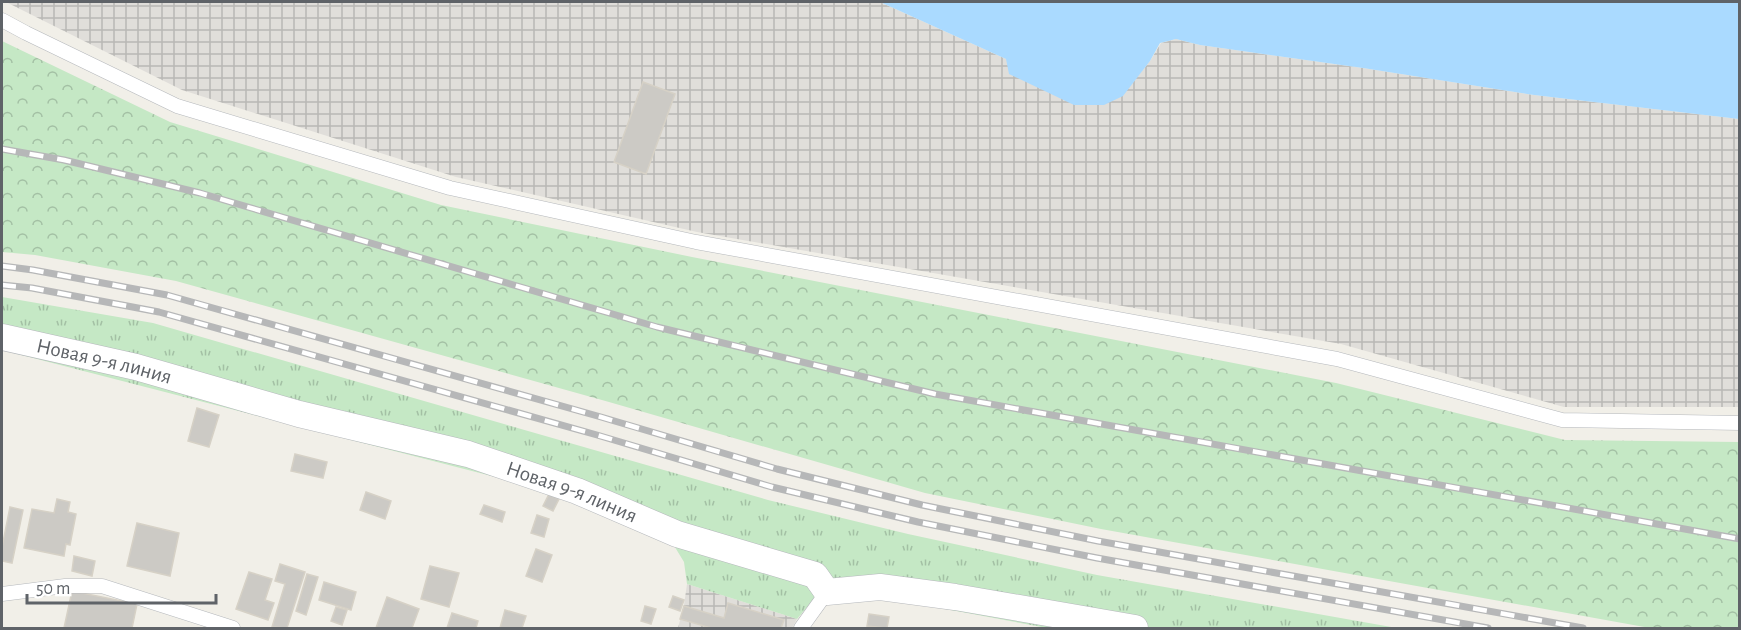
<svg xmlns="http://www.w3.org/2000/svg" width="1741" height="630" font-family="'Alegreya Sans',sans-serif">
  <defs>
    <pattern id="industrial-grid" width="8" height="8" patternUnits="userSpaceOnUse" patternTransform="scale(1.5)"><rect width="8" height="8" fill="#e0deda"/><path d="M0 4h8M4 0v8" fill="none" stroke="#b9b8b5"/></pattern>
    <pattern id="grass-tufts" width="24" height="20" patternUnits="userSpaceOnUse" patternTransform="scale(1.5)"><rect width="24" height="20" fill="#c5e8c5"/><path d="M3 7l-1-3M5 7V3M7 7l1-3M15 17l-1-3M17 17v-4M19 17l1-3" fill="none" stroke="#a3c0a4"/></pattern>
    <pattern id="forest-crowns" width="20" height="18" patternUnits="userSpaceOnUse" patternTransform="scale(1.5)"><rect width="20" height="18" fill="#c5e8c5"/><path d="M2 6a3 3 0 1 1 6 0M12 15a3 3 0 1 1 6 0" fill="none" stroke="#a3c0a4"/></pattern>
  </defs>
  <rect width="100%" height="100%" fill="#f1efe8"/>
  <g fill="url(#industrial-grid)">
    <path d="M6 2H880L1006 59 1122 96 1150 61 1161 43 1176 39 1200 45 1363 68 1534 95 1739 119V407H1564L1341 344 697 232 456 177 182 90Z"/>
    <path d="M687 584 797 619 792 628H678L684 605Z"/>
  </g>
  <path fill="url(#grass-tufts)" d="M2 297 153 323 768 500 908 534 1097 575 1397 628H1047L881 597 814 599 797 619 687 584 684 562 670 539 569 496 2 350Z"/>
  <path fill="url(#forest-crowns)" d="M2 41 170 122 441 205 692 257 1336 383 1565 440 1739 442V628H1650L1101 529 925 493 609 402 176 281 35 255 2 252Z"/>
  <path fill="#aadaff" d="M880 2H1739V119L1534 95 1363 68 1200 45 1176 39 1160 43 1150 61 1123 96 1104 105H1074L1009 74 1006 59Z"/>
  <g fill="#cccac5" stroke="#d6d1c6" stroke-width="1.5">
    <path d="M643 82 675 94 646 174 614 162Z"/>
    <path d="M197 408 219 415 209 447 188 441Z"/>
    <path d="M295 454 327 462 323 478 291 471Z"/>
    <path d="M366 492 391 501 385 519 360 510Z"/>
    <path d="M549 494 559 499 553 511 543 506Z"/>
    <path d="M57 499 70 502 68 512 76 514 70 545 66 544 64 556 24 548 32 509 54 513Z"/>
    <path d="M484 505 505 512 502 522 480 514Z"/>
    <path d="M10 507 23 510 12 563 2 561V547Z"/>
    <path d="M537 515 549 519 544 537 531 533Z"/>
    <path d="M137 523 179 533 170 576 127 566Z"/>
    <path d="M536 549 552 555 542 582 526 576Z"/>
    <path d="M74 556 95 561 92 576 72 571Z"/>
    <path d="M280 564 305 572 287 628 272 627 285 584 275 581Z"/>
    <path d="M430 566 459 573 449 607 421 599Z"/>
    <path d="M249 572 272 579 265 600 274 603 268 620 236 609Z"/>
    <path d="M307 574 318 577 306 615 296 611Z"/>
    <path d="M324 582 356 592 351 610 319 600Z"/>
    <path d="M72 591 137 604 132 628H64Z"/>
    <path d="M673 596 684 600 680 611 669 607Z"/>
    <path d="M387 597 419 609 412 628H376Z"/>
    <path d="M728 603 784 620 781 628H711L680 619 684 606 724 618Z"/>
    <path d="M645 606 656 609 651 624 641 621Z"/>
    <path d="M336 607 347 610 342 625 331 621Z"/>
    <path d="M505 610 526 616 522 628H500Z"/>
    <path d="M452 613 478 621 476 628H447Z"/>
    <path d="M869 614 889 617 887 628 867 626Z"/>
  </g>
  <g fill="none" stroke-linecap="round" stroke-linejoin="round">
    <defs>
      <g id="lane">
        <path d="M2 20 26 33 177 106 450 188 696 242 1337 359 1562 420 1740 423"/>
        <path d="M2 594 65 586H102L233 628"/>
        <path d="M801 628 827 592"/>
      </g>
      <g id="street">
        <path id="s1" d="M2 337 136 367 299 414 468 454 577 491 677 534 815 575 827 592 880 587 955 597 1135 628"/>
      </g>
    </defs>
    <use href="#lane" stroke="#b5b8bc" stroke-width="15"/>
    <use href="#street" stroke="#b5b8bc" stroke-width="27"/>
    <use href="#lane" stroke="#fff" stroke-width="14"/>
    <use href="#street" stroke="#fff" stroke-width="26"/>
    <defs>
      <g id="rail">
        <path d="M2 149 64 160 200 193 657 327 935 394 1740 539"/>
        <path d="M2 266 33 270 167 295 601 417 777 469 922 505 1098 541 1583 628"/>
        <path d="M2 285 32 288 159 312 597 435 772 487 918 522 1097 558 1488 628"/>
      </g>
    </defs>
    <use href="#rail" stroke="#b6b7b8" stroke-width="7"/>
    <use href="#rail" stroke="#fff" stroke-width="4.5" stroke-dasharray="14" stroke-linecap="butt"/>
  </g>
  <g text-anchor="middle" dominant-baseline="central" stroke-width="4.5" stroke-linejoin="round" paint-order="stroke">
    <g font-size="21" fill="#5f6368" stroke="#fff">
      <text stroke="none"><textPath href="#s1" startOffset="105">Новая 9-я линия</textPath></text>
      <text stroke="none"><textPath href="#s1" startOffset="591">Новая 9-я линия</textPath></text>
    </g>
  </g>
  <rect width="1741" height="630" fill="none" stroke="#5f6368" stroke-width="6"/>
  <path d="M27 594v9h189v-9" fill="none" stroke="#5f6368" stroke-width="3"/>
  <text x="36" y="594" font-size="18" fill="#5f6368" stroke="#ffffff" stroke-width="4.5" paint-order="stroke">50 m</text>
</svg>
